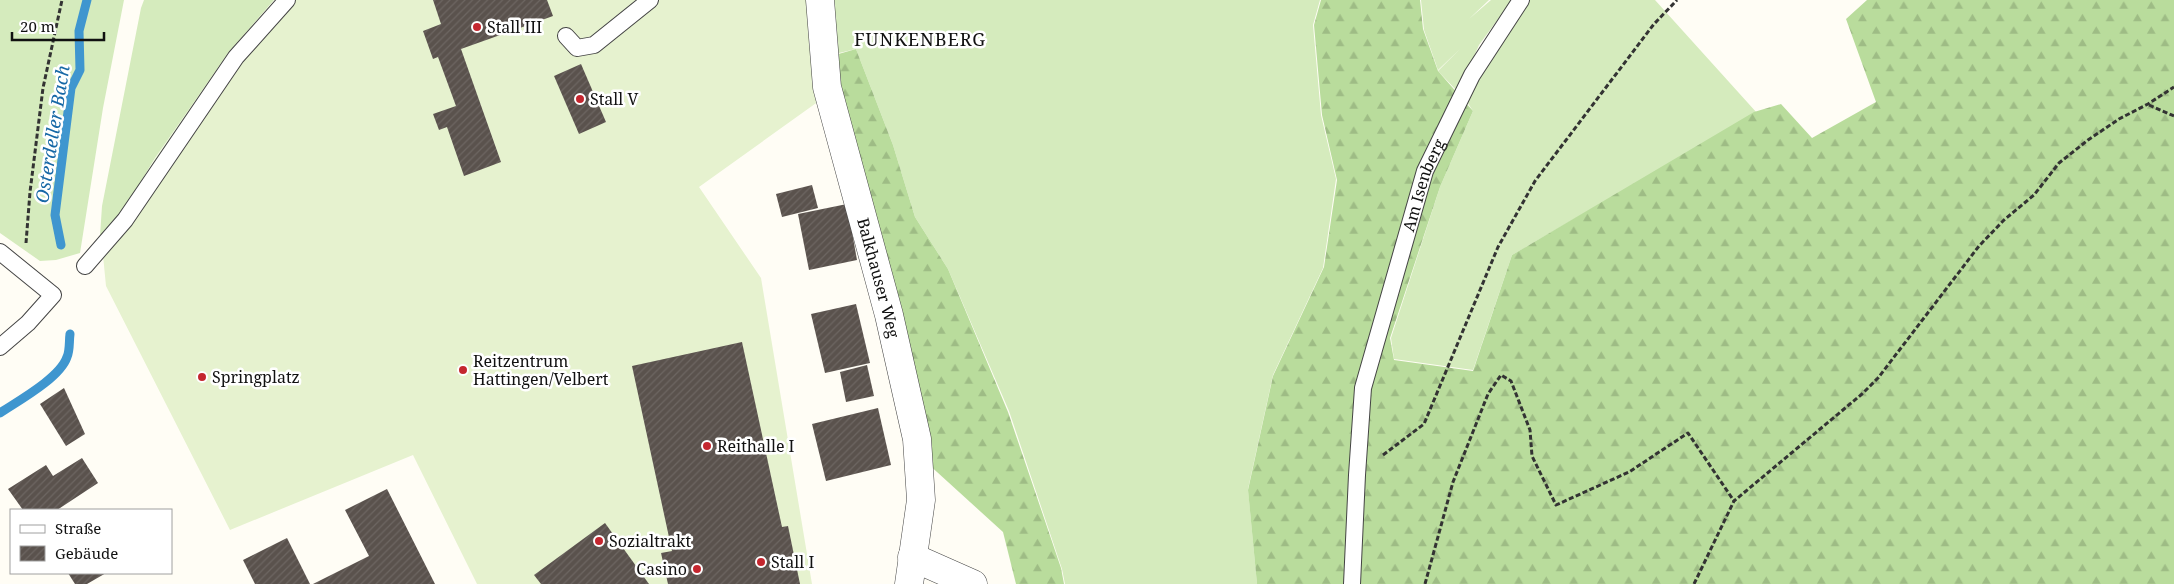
<svg xmlns="http://www.w3.org/2000/svg" width="2174" height="584" font-family="'Noto Serif',serif">
  <defs>
    <pattern id="forest-firs" width="22" height="20" patternUnits="userSpaceOnUse" patternTransform="scale(1.25)"><rect width="22" height="20" fill="#b9dc9c"/><path d="M5 1l3.5 6h-7zM16 11l3.5 6h-7z" fill="#9ebc85"/></pattern>
    <pattern id="building-hatch" width="6" height="6" patternUnits="userSpaceOnUse" patternTransform="scale(1.25)"><rect width="6" height="6" fill="#5a524d"/><path d="M-1 1l2-2M0 6l6-6M5 7l2-2" fill="none" stroke="#6d6662"/></pattern>
  </defs>
  <rect width="100%" height="100%" fill="#fffdf5"/>
  <g fill="#d5ebbd">
    <path d="M0 0H124L103 108 80 253 56 260 40 261 0 233Z"/>
    <path d="M144 0H274L229 52 155 158 119 218 100 236 102 206 141 8Z"/>
    <path d="M831 0H1320L1313 25 1321 115 1336 179 1323 268 1273 375 1248 489 1257 584H1065L1062 569 1009 411 948 269 915 217 893 145 856 49 835 54Z"/>
    <path d="M1421 0H1489L1469 19 1491 0H1512L1479 45 1458 92 1438 71 1460 49 1438 70 1424 30Z"/>
    <path d="M1529 0H1655L1757 113 1512 255 1473 370 1394 359 1391 338 1440 187 1473 111 1467 102 1480 75Z"/>
  </g>
  <g fill="url(#forest-firs)">
    <path d="M1321 0H1420L1423 29 1438 71 1473 111 1440 187 1390 338 1394 360 1473 371 1512 255 1754 112 1781 104 1812 138 1876 102 1846 19 1867 0H2174V584H1257L1248 490 1273 376 1324 267 1337 180 1322 115 1314 25Z"/>
    <path d="M856 49 893 145 915 217 948 269 1008 412 1061 568 1064 584H1016L1003 532 926 462 845 119 835 55Z"/>
  </g>
  <path fill="#e6f2cf" d="M275 0H807L819 101 699 187 761 278 812 584H477L413 455 230 530 106 286 101 235 119 219 155 159 229 51Z"/>
  <g fill="none" stroke-linecap="round" stroke-linejoin="round">
    <g stroke="#3f96cf" stroke-width="9">
      <path d="M61 245 55 215 71 88 80 70 79 31 87 0"/>
      <path d="M0 413C18 401 60 378 67 357 70 351 69 341 70 334"/>
    </g>
  </g>
  <g fill="url(#building-hatch)">
    <path d="M433 0H547L553 16 461 49 501 162 464 176 447 127 439 130 433 114 456 106 438 57 433 59 423 31 441 24Z"/>
    <path d="M581 64 606 122 579 134 554 76Z"/>
    <path d="M812 185 818 208 782 217 776 194Z"/>
    <path d="M847 204 857 260 809 270 798 214Z"/>
    <path d="M856 304 870 363 825 373 811 314Z"/>
    <path d="M742 342 782 527 788 526 800 584H668L661 553 672 551 632 366Z"/>
    <path d="M867 365 874 396 846 402 840 372Z"/>
    <path d="M64 388 85 434 66 446 40 404Z"/>
    <path d="M878 408 891 465 826 481 812 424Z"/>
    <path d="M82 458 98 483 57 510H23L8 489 46 465 53 476Z"/>
    <path d="M387 489 435 584H313L369 556 345 510Z"/>
    <path d="M605 523 649 584H541L534 575Z"/>
    <path d="M287 538 310 584H255L243 560Z"/>
    <path d="M68 573H106L87 584H75Z"/>
  </g>
  <g fill="none" stroke-linecap="round" stroke-linejoin="round">
    <defs>
      <g id="lane">
        <path d="M566 36 577 48 594 45 650 0"/>
        <path d="M0 252 53 295 28 323 0 347"/>
        <path d="M85 266 125 220 236 57 287 0"/>
        <path id="s1" d="M1352 584 1357 475 1363 388 1425 171 1472 75 1521 0"/>
      </g>
      <g id="street">
        <path id="s2" d="M820 0 827 87 889 315 917 439 921 500 909 584"/>
        <path d="M912 557 973 584"/>
      </g>
    </defs>
    <use href="#lane" stroke="#444" stroke-width="18"/>
    <use href="#street" stroke="#444" stroke-width="29"/>
    <g stroke="#333" stroke-width="3" stroke-dasharray="5 2.5" stroke-linecap="butt">
      <path d="M2149 105 2174 116"/>
      <path d="M26 243 30 192 43 88 62 0"/>
      <path d="M1383 455 1424 424 1498 247 1535 181 1654 24 1677 0"/>
      <path d="M1425 584 1453 482 1488 394 1501 375 1511 381 1530 430 1532 456 1556 505 1629 472 1688 433 1734 501"/>
      <path d="M1694 584 1734 501 1862 394 1878 378 1979 246 2004 220 2034 195 2059 163 2088 140 2119 119 2148 104 2174 87"/>
    </g>
    <use href="#lane" stroke="#fff" stroke-width="16"/>
    <use href="#street" stroke="#fff" stroke-width="28"/>
  </g>
  <g fill="#c4262e" stroke="#fff" stroke-width="2">
    <circle cx="477" cy="27" r="5"/>
    <circle cx="580" cy="99" r="5"/>
    <circle cx="463" cy="370" r="5"/>
    <circle cx="202" cy="377" r="5"/>
    <circle cx="707" cy="446" r="5"/>
    <circle cx="599" cy="541" r="5"/>
    <circle cx="761" cy="562" r="5"/>
    <circle cx="697" cy="569" r="5"/>
  </g>
  <g text-anchor="middle" dominant-baseline="central" stroke-width="5" stroke-linejoin="round" paint-order="stroke">
    <g font-size="16" fill="#111" stroke="#fff" text-anchor="start">
      <text x="487" y="27">Stall III</text>
      <text x="590" y="99">Stall V</text>
      <text x="473" y="361">Reitzentrum<tspan x="473" dy="18">Hattingen/Velbert</tspan></text>
      <text x="212" y="377">Springplatz</text>
      <text x="717" y="446">Reithalle I</text>
      <text x="609" y="541">Sozialtrakt</text>
      <text x="771" y="562">Stall I</text>
      <text x="687" y="569" text-anchor="end">Casino</text>
    </g>
    <g font-size="16" fill="#111" stroke="#fff">
      <text stroke="none"><textPath href="#s1" startOffset="408">Am Isenberg</textPath></text>
      <text stroke="none"><textPath href="#s2" startOffset="285">Balkhauser Weg</textPath></text>
    </g>
    <g font-size="18" letter-spacing="1" fill="#111" stroke="#fff">
      <text x="920" y="39">FUNKENBERG</text>
    </g>
    <g font-size="18" font-style="italic" fill="#1768a6" stroke="#fff">
      <text transform="translate(52 134) rotate(-81)">Osterdeller Bach</text>
    </g>
  </g>
  <rect x="10" y="509" width="162" height="65" fill="#ffffff" stroke="#a0a0a0"/>
  <rect x="20" y="525" width="25" height="8" fill="#ffffff" stroke="#a0a0a0"/>
  <text x="55" y="534" font-size="15" fill="#111111">Straße</text>
  <rect x="20" y="546" width="25" height="15" fill="url(#building-hatch)" stroke="#a0a0a0"/>
  <text x="55" y="559" font-size="15" fill="#111111">Gebäude</text>
  <path d="M12 32v8h92v-8" fill="none" stroke="#111111" stroke-width="2.5"/>
  <text x="20" y="32" font-size="15" fill="#111111" stroke="#ffffff" stroke-width="4" paint-order="stroke">20 m</text>
</svg>
